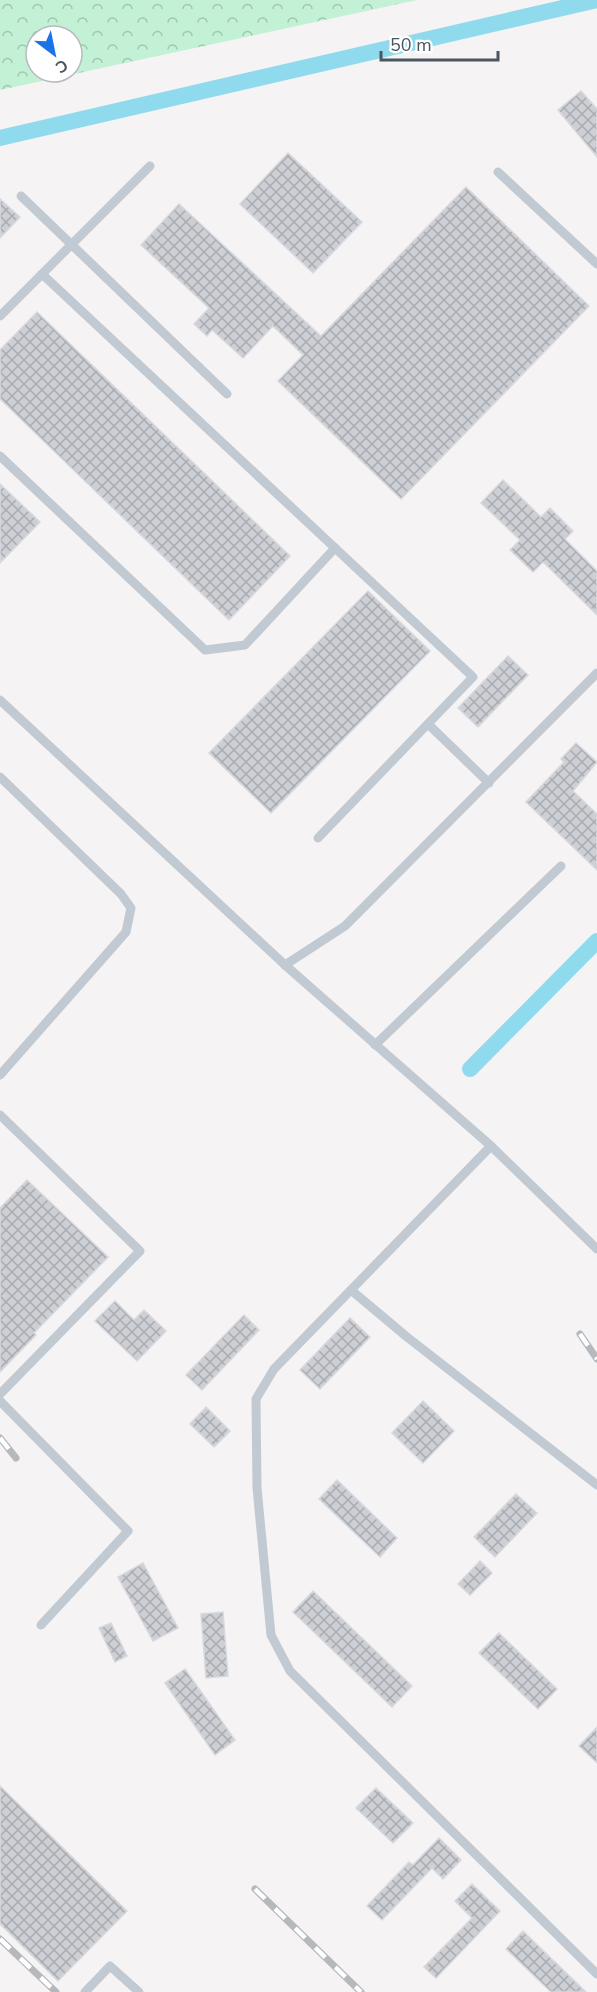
<svg xmlns="http://www.w3.org/2000/svg" width="597" height="1992" font-family="'Nunito Sans',sans-serif">
  <defs>
    <pattern id="forest-crowns" width="20" height="18" patternUnits="userSpaceOnUse" patternTransform="scale(1.5)"><rect width="20" height="18" fill="#c3f1d5"/><path d="M2 6a3 3 0 1 1 6 0M12 15a3 3 0 1 1 6 0" fill="none" stroke="#a0c6b0"/></pattern>
    <pattern id="building-cross-hatch" width="8" height="8" patternUnits="userSpaceOnUse" patternTransform="scale(1.5)"><rect width="8" height="8" fill="#cdcfd5"/><path d="M0 0l8 8M0 8l8-8" fill="none" stroke="#a8abb0"/></pattern>
  </defs>
  <rect width="100%" height="100%" fill="#f5f3f3"/>
  <path fill="url(#forest-crowns)" fill-rule="evenodd" d="M0 0H417L0 90ZM36 36H72V72H36Z"/>
  <g fill="none" stroke-linecap="round" stroke-linejoin="round">
    <g stroke="#90daee" stroke-width="16">
      <path d="M0 138 597 0"/>
      <path d="M470 1069 597 941"/>
    </g>
  </g>
  <g fill="url(#building-cross-hatch)" stroke="#d7d9de" stroke-width="1.5">
    <path d="M581 91 597 109V157L558 110Z"/>
    <path d="M288 153 362 222 313 273 240 204Z"/>
    <path d="M466 187 589 306 401 499 278 381 303 355 273 326 243 358 212 330 207 336 194 324 209 308 141 245 179 204 321 336Z"/>
    <path d="M0 199 20 217 0 238Z"/>
    <path d="M37 312 290 556 229 620 0 399V350Z"/>
    <path d="M503 480 541 517 550 508 573 531 565 539 597 571V615L543 562 533 572 510 550 520 540 481 503Z"/>
    <path d="M0 484 40 522 0 563Z"/>
    <path d="M368 591 430 651 271 813 209 753Z"/>
    <path d="M508 656 528 675 478 727 458 708Z"/>
    <path d="M576 743 597 762 573 791 597 814V870L526 802 564 762 561 759Z"/>
    <path d="M27 1180 108 1257 34 1333 36 1335 0 1372V1208Z"/>
    <path d="M115 1301 134 1320 144 1310 166 1331 137 1361 95 1321Z"/>
    <path d="M244 1315 259 1330 202 1390 186 1375Z"/>
    <path d="M350 1318 370 1337 320 1389 300 1370Z"/>
    <path d="M423 1401 454 1431 423 1463 392 1433Z"/>
    <path d="M206 1407 230 1431 214 1447 190 1424Z"/>
    <path d="M337 1480 397 1538 380 1557 319 1499Z"/>
    <path d="M516 1494 537 1513 495 1557 474 1537Z"/>
    <path d="M480 1561 492 1573 470 1595 458 1584Z"/>
    <path d="M143 1563 178 1628 153 1641 118 1577Z"/>
    <path d="M313 1591 412 1686 392 1707 293 1612Z"/>
    <path d="M223 1612 228 1676 206 1678 201 1614Z"/>
    <path d="M111 1623 127 1656 115 1662 99 1628Z"/>
    <path d="M499 1633 557 1689 538 1709 479 1653Z"/>
    <path d="M185 1669 235 1740 215 1755 165 1683Z"/>
    <path d="M597 1727V1763L579 1746Z"/>
    <path d="M0 1786 127 1911 58 1981 0 1924Z"/>
    <path d="M376 1788 413 1823 393 1843 356 1808Z"/>
    <path d="M439 1838 461 1860 443 1879 432 1868 382 1920 367 1906 409 1862 413 1865Z"/>
    <path d="M472 1884 500 1911 436 1978 424 1967 472 1918 455 1901Z"/>
    <path d="M523 1931 586 1992H551L506 1949Z"/>
  </g>
  <g fill="none" stroke-linecap="round" stroke-linejoin="round">
    <g stroke="#c1cad2" stroke-width="9">
      <path d="M498 172 597 264"/>
      <path d="M21 196 227 394"/>
      <path d="M42 274 473 677 318 838"/>
      <path d="M0 316 150 166"/>
      <path d="M0 456 205 650 245 645 335 548"/>
      <path d="M0 700 285 965 491 1146 597 1249"/>
      <path d="M428 724 489 783"/>
      <path d="M0 777 121 894 131 908 126 932 0 1075"/>
      <path d="M285 965 345 926 597 673"/>
      <path d="M375 1045 561 866"/>
      <path d="M0 1115 140 1251 0 1394"/>
      <path d="M491 1146 274 1369 256 1399 257 1488 271 1635 290 1671 597 1974"/>
      <path d="M351 1290 407 1337 597 1485"/>
      <path d="M0 1401 128 1531 41 1625"/>
      <path d="M85 1992 110 1966 139 1992"/>
    </g>
    <defs>
      <g id="rail">
        <path d="M580 1334 597 1359"/>
        <path d="M0 1438 16 1458"/>
        <path d="M255 1889 361 1992"/>
        <path d="M0 1939 56 1992"/>
      </g>
    </defs>
    <use href="#rail" stroke="#b5b8bd" stroke-width="7"/>
    <use href="#rail" stroke="#fff" stroke-width="4.5" stroke-dasharray="14" stroke-linecap="butt"/>
  </g>
  <g transform="translate(54 54) rotate(148)"><circle r="28" fill="#ffffff" stroke="#b7bbc0" stroke-width="1.5"/>
  <path d="M0-4.5L10 22L0 15L-10 22Z" fill="#1a73e8"/>
  <text y="-9" font-size="16" font-weight="bold" text-anchor="middle" fill="#4a5661">С</text>
  </g>
  <path d="M381 51v9h117v-9" fill="none" stroke="#4a5661" stroke-width="3"/>
  <text x="390" y="51" font-size="18" fill="#4a5661" stroke="#ffffff" stroke-width="4.5" paint-order="stroke">50 m</text>
</svg>
